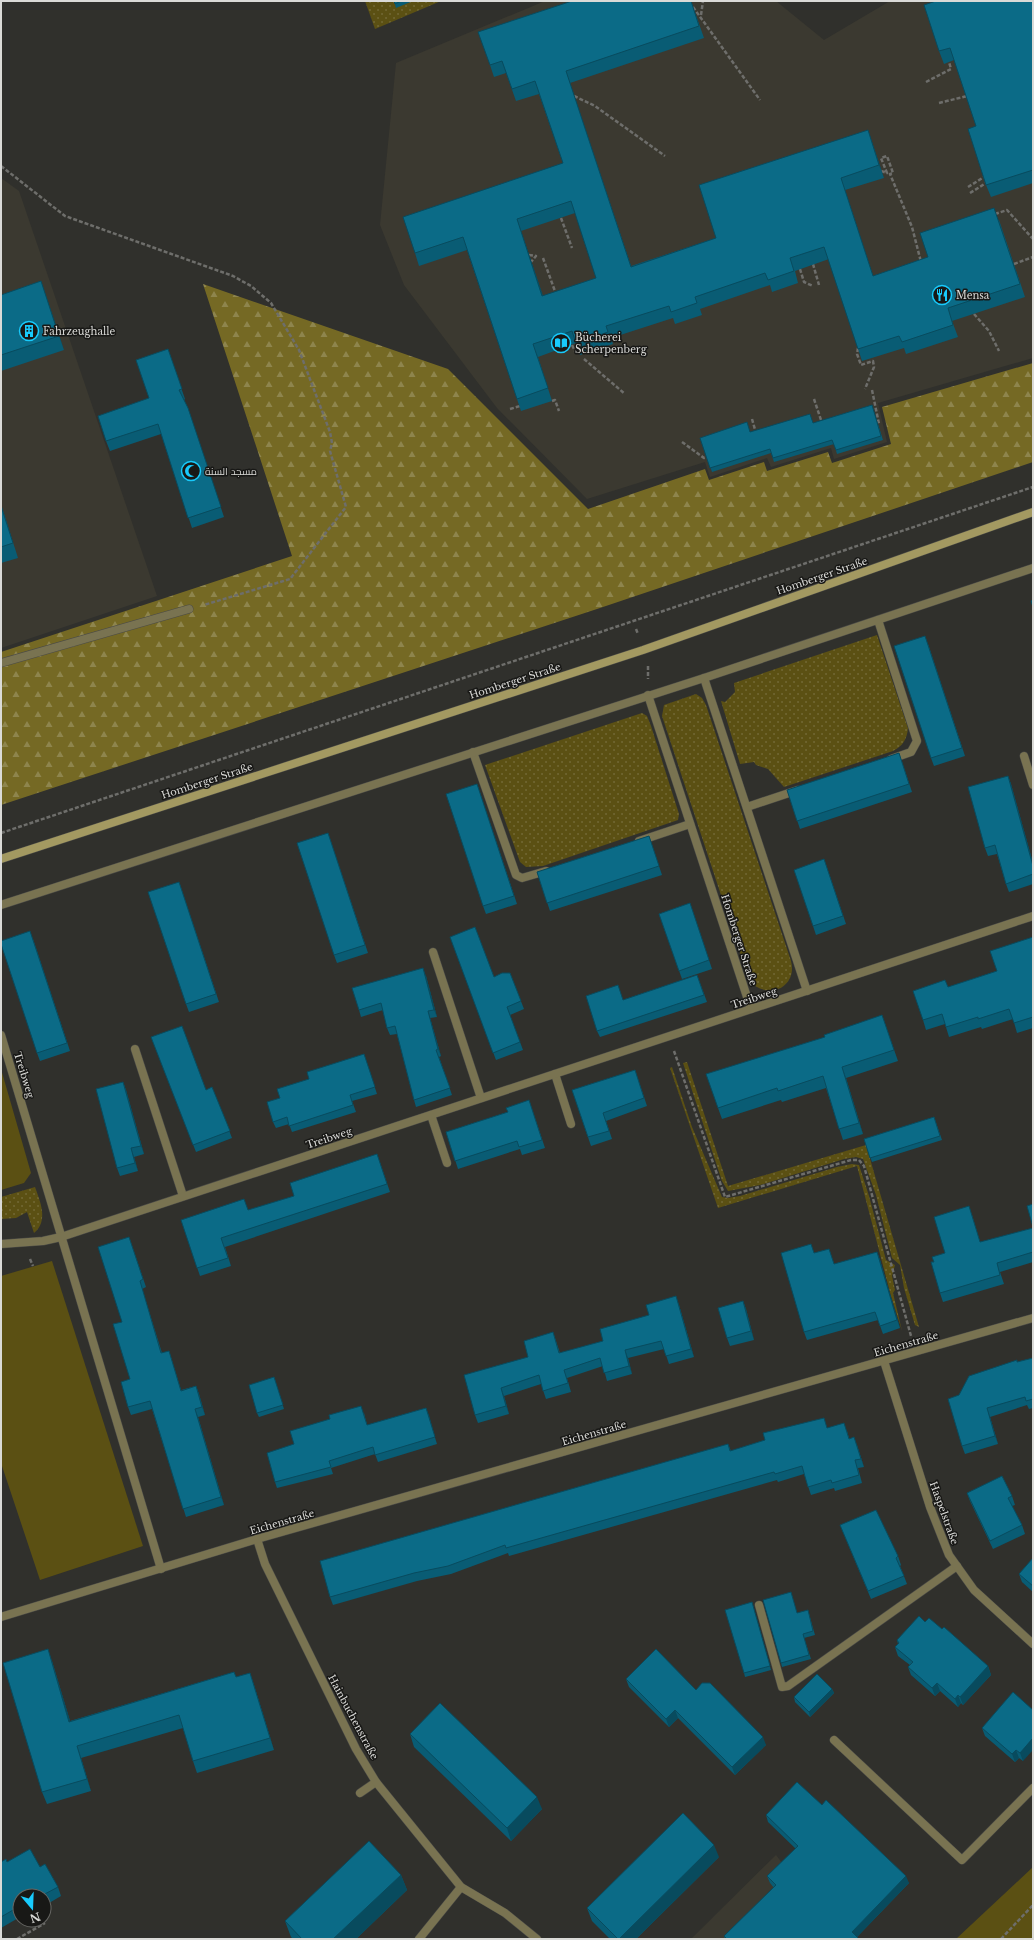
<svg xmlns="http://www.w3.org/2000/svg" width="1034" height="1940" font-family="'Libre Baskerville',Cairo,serif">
  <defs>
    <pattern id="grass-dots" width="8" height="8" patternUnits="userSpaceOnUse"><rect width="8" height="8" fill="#5b5013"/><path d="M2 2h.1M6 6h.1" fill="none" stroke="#726935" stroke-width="1.8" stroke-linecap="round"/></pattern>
    <pattern id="forest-firs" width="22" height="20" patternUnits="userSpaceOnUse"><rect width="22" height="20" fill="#756924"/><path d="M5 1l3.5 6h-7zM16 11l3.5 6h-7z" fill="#8e854d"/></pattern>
  </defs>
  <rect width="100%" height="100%" fill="#30302c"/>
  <g fill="#3b3930">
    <path d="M545 1H776L824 40 890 1H1033V358L878 403 887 442 834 459 831 448 771 467 767 458 710 477 705 462 587 499 497 408 404 285 380 225 396 63Z"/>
    <path d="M1 178 19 191 157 596 1 648Z"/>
    <path d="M776 1855 786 1868 854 1939H691Z"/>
  </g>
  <g fill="url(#grass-dots)">
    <path d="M365 1H441L375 29Z"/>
    <path d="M877 635 908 728C907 739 903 746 893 751L784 787 768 769 756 765 754 762 740 764 721 701 725 702 735 692 734 683Z"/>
    <path d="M696 694 702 698 706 705 791 961C798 988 766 1001 749 980L662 716 664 705Z"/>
    <path d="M642 713 647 716 651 726 679 814 678 820 543 866 526 867 520 862 485 765Z"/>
    <path d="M687 1062 728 1186 866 1145 919 1327 915 1325 904 1288 900 1265 892 1258 876 1195 863 1159 856 1157 844 1159 760 1185 728 1191 722 1181 683 1063Z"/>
    <path d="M672 1067 692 1127 722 1197 728 1198 740 1196 837 1167 852 1164 859 1165 869 1196 886 1260 895 1265 892 1276 895 1290 893 1293 902 1331 891 1296 857 1166 718 1208 670 1068Z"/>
    <path d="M35 1187C40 1201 49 1221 34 1233L27 1212 16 1218 1 1219V1197Z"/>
  </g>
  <path fill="url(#forest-firs)" d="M203 284 448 369 588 509 705 469 709 480 764 462 767 471 828 452 832 463 891 444 882 407 1033 363V462L597 609 1 805V652L292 556Z"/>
  <g fill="#5b5013">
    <path d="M1 1069 31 1173 24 1183 1 1190Z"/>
    <path d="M52 1261 143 1546 40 1580 1 1463V1276Z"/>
    <path d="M1033 1867V1939H956Z"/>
  </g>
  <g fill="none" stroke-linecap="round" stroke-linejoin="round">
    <defs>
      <g id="lane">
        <path d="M878 620 917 741 911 752 891 759"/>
        <path d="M1 663 189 609"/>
        <path d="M473 752 516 875 522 878 546 871"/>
        <path d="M747 807 798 790"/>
        <path d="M639 841 690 824"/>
        <path d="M555 1074 571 1124"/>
        <path d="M431 1115 447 1163"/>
        <path d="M759 1605 782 1687 788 1686 957 1566"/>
        <path d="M834 1740 962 1860 1033 1788"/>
        <path d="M360 1793 376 1782"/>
      </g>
      <g id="street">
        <path d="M704 678 807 991"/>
        <path d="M648 695 751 1009"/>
        <path d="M1024 756 1033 785"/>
        <path d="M1 905 704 678 1033 568"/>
        <path d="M433 952 481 1098"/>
        <path d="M1 1035 161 1569"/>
        <path d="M135 1049 183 1196"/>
        <path d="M1 1244 43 1241 61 1237 1033 916"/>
        <path d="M884 1361 930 1507 949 1555 974 1590 1033 1644"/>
        <path d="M257 1539 265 1564 356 1749 376 1782 461 1887 505 1913 537 1939"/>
        <path d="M1 1617 257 1539 1033 1318"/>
        <path d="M419 1939 461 1887"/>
      </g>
      <path id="secondary" d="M1 859 643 650 1033 512"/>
    </defs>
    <use href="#lane" stroke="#4b4b47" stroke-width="9"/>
    <use href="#street" stroke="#4b4b47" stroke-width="9"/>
    <use href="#secondary" stroke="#4b4b47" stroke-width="9"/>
    <g stroke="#6e6e6b" stroke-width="2.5" stroke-dasharray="4 2" stroke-linecap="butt">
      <path d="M693 7 760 100"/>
      <path d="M701 15 703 1"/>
      <path d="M926 82 951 69 949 62"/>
      <path d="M574 96 595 106 665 156"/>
      <path d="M939 103 967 96"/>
      <path d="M1 166 65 216 233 276 251 286 271 303 299 350 330 432 332 443 330 451 346 507 290 579 204 605"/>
      <path d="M881 171 887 173 881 158 887 156 893 173 890 174 912 227 921 262"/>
      <path d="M968 187 984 177"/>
      <path d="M970 193 986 183"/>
      <path d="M995 214 1007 210 1033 239"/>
      <path d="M561 218 572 248"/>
      <path d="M529 255 536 256 531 262"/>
      <path d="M543 258 556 294"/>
      <path d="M813 264 819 285"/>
      <path d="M1014 264 1033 257"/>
      <path d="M800 269 804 282 813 286"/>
      <path d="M974 314 989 331 999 351"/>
      <path d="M572 345 575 351"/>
      <path d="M858 348 857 354 861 365 873 361 874 367 865 389"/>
      <path d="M584 359 625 394"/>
      <path d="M872 390 879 424 876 425"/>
      <path d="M814 399 822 423"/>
      <path d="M552 401 555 400 559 411"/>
      <path d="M510 409 520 406"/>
      <path d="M752 419 756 433"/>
      <path d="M682 442 704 458 709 457"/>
      <path d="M636 629 638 634"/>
      <path d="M648 666V679"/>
      <path d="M1 833 1033 487"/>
      <path d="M674 1051 725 1197 851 1160H859L864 1166 911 1336"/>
      <path d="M30 1259 33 1266"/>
      <path d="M17 1939 45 1923"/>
      <path d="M1001 1939 1033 1905"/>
    </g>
    <use href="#lane" stroke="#797351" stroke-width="8"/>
    <use href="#street" stroke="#797351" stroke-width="8"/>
    <use href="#secondary" stroke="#a39961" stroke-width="8"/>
  </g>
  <g fill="#095c74" fill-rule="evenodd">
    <path d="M394 1H413L396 8Z"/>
    <path d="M572 1H691L704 38 570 83 631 266 716 238 868 130 884 178 845 190 873 276 928 257 999 220 1025 297 952 321 958 337 906 354 904 348 862 361 829 259 795 271 798 283 772 292 770 285 700 309 702 315 675 324 673 318 611 338 613 344 580 355 576 343 538 357 552 401 521 411 467 250 419 266 415 253 563 163 539 94 516 101 506 73 494 77 490 65ZM575 213 596 278 543 296 521 231Z"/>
    <path d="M1033 1V183L991 197 986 185 976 126 954 60 944 64 939 51Z"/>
    <path d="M41 281 64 350 1 371V295Z"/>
    <path d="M168 349 185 399 184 400 191 418 224 517 192 528 161 434 110 451 106 441 149 398Z"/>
    <path d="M872 405 883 440 837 454 834 444 774 462 771 453 712 472 700 438 750 432 813 423Z"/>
    <path d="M1 504 18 558 1 563Z"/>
    <path d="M928 644 965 756 934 766 931 758Z"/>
    <path d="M899 753 912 792 800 829 787 790Z"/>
    <path d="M1008 776 1011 784 1033 863V884L1009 892 1006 884 997 854 988 856 985 848Z"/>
    <path d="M477 784 517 904 486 914 483 906Z"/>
    <path d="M328 833 368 953 337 963 334 955Z"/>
    <path d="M649 836 662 875 550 911 537 872Z"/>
    <path d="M824 859 846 924 816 935 813 926Z"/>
    <path d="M179 882 219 1002 189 1012 186 1004Z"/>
    <path d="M690 903 712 969 682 979 659 914Z"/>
    <path d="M450 937 494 977 510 973 524 1009 510 1015 523 1050 496 1060Z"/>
    <path d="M1033 937V1028L1017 1033 1013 1019 982 1029 981 1027 949 1037 945 1024 926 1030 923 1020 948 987 997 971Z"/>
    <path d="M33 939 70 1051 40 1061 37 1053Z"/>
    <path d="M697 975 707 1002 600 1037 597 1031 623 1000Z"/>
    <path d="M426 976 437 1017 430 1018 441 1056 439 1057 452 1095 416 1107 414 1100 397 1034 390 1035 387 1028 383 1010 361 1017 359 1010Z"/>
    <path d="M882 1015 898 1061 846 1078 863 1134 843 1140 826 1088 782 1102 781 1100 722 1119 718 1108 825 1037Z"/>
    <path d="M151 1037 206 1090 212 1087 232 1138 196 1152Z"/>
    <path d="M364 1054 377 1094 352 1101 356 1112 292 1132 289 1124 276 1128 273 1122 280 1098 309 1079Z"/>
    <path d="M635 1070 647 1106 606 1121 612 1139 591 1146 572 1090Z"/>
    <path d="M123 1082 126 1090 144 1154 134 1157 138 1171 120 1176 117 1168Z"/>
    <path d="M529 1100 545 1148 522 1155 520 1149 458 1169 446 1132 508 1112Z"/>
    <path d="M934 1117 942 1140 872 1162 864 1139Z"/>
    <path d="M377 1154 390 1192 225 1247 231 1266 200 1276 181 1220 248 1210 294 1196Z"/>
    <path d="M972 1215 980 1242 1033 1228V1262L1000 1272 1004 1284 943 1302 940 1293 934 1262 945 1253Z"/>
    <path d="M129 1237 146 1287 142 1289 162 1353 169 1351 181 1390 196 1386 199 1394 205 1415 198 1417 224 1505 186 1517 152 1409 131 1415 128 1407 130 1379Z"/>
    <path d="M829 1249 834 1264 877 1252 880 1260 900 1328 883 1334 878 1320 807 1340 804 1332 814 1253Z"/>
    <path d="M743 1301 746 1309 754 1340 730 1346 727 1338Z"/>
    <path d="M679 1305 694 1357 669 1364 664 1349 628 1358 632 1374 607 1381 603 1366 567 1378 571 1392 546 1399 541 1384 504 1396 509 1414 478 1423 475 1415 528 1357 553 1332 560 1353 603 1341 649 1315Z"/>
    <path d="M1033 1358V1408L1029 1409 1027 1405 990 1417 998 1444 965 1454 962 1446 959 1395 1017 1362Z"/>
    <path d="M274 1377 284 1409 259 1417 257 1413Z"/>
    <path d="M426 1408 437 1444 378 1462 375 1454 331 1468 333 1474 277 1488 275 1482 294 1444 364 1413 367 1425Z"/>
    <path d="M827 1428 847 1431 849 1438 857 1445 864 1467 858 1468 862 1483 835 1491 834 1488 811 1495 804 1474 778 1482 777 1480 509 1556 508 1553 451 1574 417 1581 333 1605 330 1597 728 1444 731 1451Z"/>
    <path d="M967 1493 1012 1496 1015 1505 1012 1506 1022 1525 1025 1534 993 1549 970 1501Z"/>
    <path d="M840 1525 898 1556 901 1565 900 1566 907 1584 871 1599Z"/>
    <path d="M1033 1558V1592L1022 1582 1019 1574Z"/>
    <path d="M792 1596 797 1613 809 1614 815 1635 804 1638 811 1659 782 1667 781 1663Z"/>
    <path d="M752 1602 771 1670 745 1677 744 1673Z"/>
    <path d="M925 1622 942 1629 988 1666 991 1675 963 1705 961 1703 958 1707 940 1691 935 1696 911 1675 908 1667 910 1665 898 1656 895 1647 898 1644 897 1640Z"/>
    <path d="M52 1661 70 1721 234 1672 236 1677 250 1673 254 1685 274 1750 197 1773 193 1761 183 1728 81 1758 91 1791 47 1804 42 1792Z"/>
    <path d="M626 1679 696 1690 766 1745 735 1775 678 1718 669 1727 629 1687Z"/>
    <path d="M832 1689 834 1693 810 1717 795 1702 794 1697Z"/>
    <path d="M1033 1710 1023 1761 1019 1758 1015 1762 985 1736 982 1728Z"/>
    <path d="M410 1734 542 1809 511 1841 414 1747Z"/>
    <path d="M822 1805 909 1883 857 1937 859 1939H725L724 1936 774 1888 770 1883 767 1876 796 1849 768 1822 766 1815Z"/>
    <path d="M719 1857 636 1939H610L592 1921 587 1908Z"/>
    <path d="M1 1862H7L40 1867 58 1887 61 1896 44 1906V1896H20V1917L1 1928Z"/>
    <path d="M401 1875 407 1890 356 1939H293L291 1937 285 1921Z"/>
  </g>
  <g fill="#084b5e">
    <path d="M868 130 884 178 879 165Z"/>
    <path d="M517 219 521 231 547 308 542 296Z"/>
    <path d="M41 281 64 350 59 336Z"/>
    <path d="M1008 776 1011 784 1033 863V866Z"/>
    <path d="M423 968 426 976 437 1017 434 1010Z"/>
    <path d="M428 1011 430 1018 441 1056 438 1049Z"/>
    <path d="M842 1067 846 1078 863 1134 859 1123Z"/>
    <path d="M123 1082 126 1090 144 1154 141 1146Z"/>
    <path d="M131 1148 134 1157 138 1171 135 1163Z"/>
    <path d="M877 1252 880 1260 900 1328 897 1320Z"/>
    <path d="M676 1296 679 1305 694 1357 691 1349Z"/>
    <path d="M743 1301 746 1309 754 1340 751 1331Z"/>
    <path d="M625 1350 628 1358 632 1374 629 1366Z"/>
    <path d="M196 1386 199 1394 205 1415 202 1407Z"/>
    <path d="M501 1388 504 1396 509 1414 506 1406Z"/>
    <path d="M426 1408 429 1415 437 1444 435 1437Z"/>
    <path d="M987 1408 990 1417 998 1444 995 1436Z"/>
    <path d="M195 1409 198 1417 224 1505 221 1497Z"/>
    <path d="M854 1437 857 1445 864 1467 861 1459Z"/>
    <path d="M48 1649 52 1661 74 1734 69 1722Z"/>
    <path d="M988 1666 991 1675 963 1705 960 1697Z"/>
    <path d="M250 1673 254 1685 274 1750 270 1738Z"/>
    <path d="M937 1683 940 1691 935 1696 932 1688Z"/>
    <path d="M832 1689 834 1693 810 1717 809 1712Z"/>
    <path d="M958 1695 961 1703 958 1707 955 1699Z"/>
    <path d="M675 1710 678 1718 669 1727 666 1719Z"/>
    <path d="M763 1737 766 1745 735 1775 732 1767Z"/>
    <path d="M1033 1738V1750L1023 1761 1020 1753Z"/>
    <path d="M77 1746 81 1758 91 1791 87 1779Z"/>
    <path d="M1016 1750 1019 1758 1015 1762 1012 1754Z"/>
    <path d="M537 1797 542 1809 511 1841 507 1828Z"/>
    <path d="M714 1845 719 1857 636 1939H619Z"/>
    <path d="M401 1875 407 1890 356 1939H333Z"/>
    <path d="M906 1876 909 1883 855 1939 852 1932Z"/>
  </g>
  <g fill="#0b6b87" stroke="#084b5e" fill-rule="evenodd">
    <path d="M394 1H401L395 4Z"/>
    <path d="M572 1H691L699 26 566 71 631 267 716 238 699 185 868 130 879 165 841 178 873 276 928 257 920 233 994 208 1020 284 948 308 953 325 902 342 899 336 858 349 824 247 790 258 794 271 768 280 765 273 695 297 697 303 671 312 669 306 606 326 608 332 576 343 572 331 533 344 548 388 517 399 463 237 415 253 403 217 563 163 535 81 512 89 502 61 490 65 478 32ZM571 201 596 278 542 296 517 219Z"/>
    <path d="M936 1H1033V170L986 185 968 129 976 126 950 48 939 51 924 5Z"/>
    <path d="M41 281 59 336 1 355V295Z"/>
    <path d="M168 349 182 389 179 390 188 408 221 507 188 518 158 424 106 441 98 416 149 398 136 360Z"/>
    <path d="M872 405 881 436 836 450 832 440 773 458 770 449 710 468 700 438 747 422 750 432 810 414 813 423Z"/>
    <path d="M1 506 13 543 1 547Z"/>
    <path d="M1033 600V607L1031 601Z"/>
    <path d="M925 636 962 748 931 758 894 646Z"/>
    <path d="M899 753 909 784 797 821 787 790Z"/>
    <path d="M1008 776 1033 866V874L1006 884 995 845 985 848 968 787Z"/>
    <path d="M477 784 514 896 483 906 446 794Z"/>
    <path d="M328 833 365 945 334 955 297 843Z"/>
    <path d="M649 836 659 866 547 903 537 872Z"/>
    <path d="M824 859 843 916 813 926 794 870Z"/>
    <path d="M179 882 216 994 186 1004 148 892Z"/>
    <path d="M690 903 709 960 679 971 659 914Z"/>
    <path d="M475 927 494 977 502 973H510L521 1001 507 1007 520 1042 493 1053 450 937Z"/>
    <path d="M30 931 67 1043 37 1053 1 944V941Z"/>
    <path d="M1033 937V1017L1014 1023 1009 1009 978 1019V1017L946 1027 942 1014 923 1020 913 991 945 980 948 987 997 971 990 951Z"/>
    <path d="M423 968 434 1010 428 1011 438 1049 436 1050 450 1088 414 1100 395 1026 387 1028 381 1003 359 1010 352 988Z"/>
    <path d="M697 975 704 995 597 1031 586 996 618 985 623 1000Z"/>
    <path d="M882 1015 894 1050 842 1067 859 1123 839 1129 823 1076 778 1091 777 1088 718 1108 706 1074 825 1037 824 1035Z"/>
    <path d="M182 1026 206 1090 212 1087 230 1131 193 1145 151 1037Z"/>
    <path d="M364 1054 375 1087 350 1095 353 1105 289 1126 287 1117 273 1122 267 1102 280 1098 277 1089 309 1079 307 1072Z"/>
    <path d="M635 1070 644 1098 603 1113 609 1131 588 1137 572 1090Z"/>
    <path d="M123 1082 141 1146 131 1148 135 1163 117 1168 96 1089Z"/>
    <path d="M529 1100 542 1140 519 1147 517 1141 455 1161 446 1132 508 1112 506 1108Z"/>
    <path d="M934 1117 940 1136 870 1158 864 1139Z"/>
    <path d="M377 1154 387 1184 221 1238 228 1258 197 1268 181 1220 244 1199 248 1210 294 1196 290 1183Z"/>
    <path d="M1033 1204V1227L1027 1206Z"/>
    <path d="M969 1206 980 1242 1033 1228V1252L997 1263 1000 1275 940 1293 931 1262H934L932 1257 945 1253 934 1217Z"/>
    <path d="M129 1237 143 1279 140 1281 161 1353 169 1351 181 1391 196 1386 202 1407 195 1409 221 1497 183 1509 150 1401 128 1407 121 1382 130 1379 113 1324 122 1322 98 1247Z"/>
    <path d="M811 1244 814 1253 829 1249 834 1264 877 1252 897 1320 880 1326 875 1312 804 1332 781 1253Z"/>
    <path d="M676 1296 691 1349 666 1356 661 1341 625 1350 629 1366 604 1373 600 1358 564 1370 568 1383 543 1391 539 1375 501 1388 506 1406 475 1415 464 1375 528 1357 524 1341 553 1332 559 1353 603 1341 600 1329 649 1315 646 1305Z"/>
    <path d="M743 1301 751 1331 727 1338 718 1308Z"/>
    <path d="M1033 1358V1399L1026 1401 1025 1397 987 1408 995 1436 962 1446 948 1399 959 1395 969 1376 1017 1360V1362Z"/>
    <path d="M274 1377 283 1405 257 1413 249 1385Z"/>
    <path d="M361 1406 367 1425 426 1408 435 1437 375 1455 373 1447 329 1461 331 1467 275 1482 267 1453 294 1444 290 1431 330 1419 329 1415Z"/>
    <path d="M824 1418 827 1428 844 1423 849 1439 854 1437 861 1459 855 1460 859 1475 832 1483 831 1480 808 1487 802 1466 775 1474 774 1472 506 1548 505 1545 448 1566 414 1573 330 1597 320 1561 728 1444 730 1451 765 1440 763 1433Z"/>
    <path d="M1002 1476 1012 1496 1008 1498 1022 1525 990 1541 967 1493Z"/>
    <path d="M876 1510 898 1556 896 1558 904 1576 868 1591 840 1525Z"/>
    <path d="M1033 1558V1586L1019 1574Z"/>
    <path d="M791 1592 797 1613 808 1610 813 1631 803 1634 809 1655 781 1663 763 1600Z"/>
    <path d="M752 1602 770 1666 744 1673 725 1610Z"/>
    <path d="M919 1616 925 1622 929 1618 942 1629 944 1627 988 1666 960 1697 958 1695 955 1699 937 1683 932 1688 908 1667 913 1662 895 1647 899 1643 897 1640Z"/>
    <path d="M48 1649 69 1722 234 1672 236 1677 250 1673 270 1738 193 1761 179 1715 77 1746 87 1779 42 1792 3 1663Z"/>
    <path d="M656 1649 696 1690 702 1683H710L763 1737 732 1767 675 1710 666 1719 626 1679Z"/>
    <path d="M817 1674 832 1689 809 1712 794 1697Z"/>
    <path d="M1013 1692 1033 1710V1738L1020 1753 1016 1750 1012 1754 982 1728Z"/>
    <path d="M440 1703 537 1797 507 1828 410 1734Z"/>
    <path d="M797 1782 822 1805 826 1800 906 1876 852 1932 859 1939H727L724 1936 776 1885 767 1876 798 1846 766 1815Z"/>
    <path d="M683 1813 714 1845 619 1939H618L587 1908Z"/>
    <path d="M369 1841 401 1875 333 1939H302L285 1921Z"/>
    <path d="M30 1849 40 1867 45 1864 58 1887 41 1896H20V1906L1 1917V1862L6 1859 7 1862Z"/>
  </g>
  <defs>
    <symbol id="restaurant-ring" viewBox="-11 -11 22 22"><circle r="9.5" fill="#181816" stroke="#18cafc" stroke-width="1.5"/><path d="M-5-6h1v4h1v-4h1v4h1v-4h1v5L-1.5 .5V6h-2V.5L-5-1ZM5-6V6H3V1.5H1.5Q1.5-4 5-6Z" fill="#18cafc"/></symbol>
    <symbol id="building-ring" viewBox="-11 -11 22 22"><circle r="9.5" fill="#181816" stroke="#18cafc" stroke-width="1.5"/><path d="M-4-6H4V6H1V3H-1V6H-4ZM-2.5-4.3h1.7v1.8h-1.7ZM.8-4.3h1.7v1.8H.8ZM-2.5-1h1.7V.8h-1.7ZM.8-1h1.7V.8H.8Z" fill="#18cafc"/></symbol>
    <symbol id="library-ring" viewBox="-11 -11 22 22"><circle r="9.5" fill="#181816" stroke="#18cafc" stroke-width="1.5"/><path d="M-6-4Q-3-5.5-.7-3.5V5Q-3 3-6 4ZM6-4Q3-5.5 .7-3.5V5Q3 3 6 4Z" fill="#18cafc"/></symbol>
    <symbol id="mosque-ring" viewBox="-11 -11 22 22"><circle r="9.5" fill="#181816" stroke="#18cafc" stroke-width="1.5"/><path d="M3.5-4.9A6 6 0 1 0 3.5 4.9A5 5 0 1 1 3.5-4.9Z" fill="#18cafc"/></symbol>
  </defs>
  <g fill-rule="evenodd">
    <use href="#restaurant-ring" x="931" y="284" width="22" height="22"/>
    <use href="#building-ring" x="18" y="320" width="22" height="22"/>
    <use href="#library-ring" x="550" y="332" width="22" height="22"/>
    <use href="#mosque-ring" x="180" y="460" width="22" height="22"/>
  </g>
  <g text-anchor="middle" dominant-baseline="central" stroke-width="3" stroke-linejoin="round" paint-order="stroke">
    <g font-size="10" fill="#dadad7" stroke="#181816" text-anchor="start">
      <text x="956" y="295">Mensa</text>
      <text x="43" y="331">Fahrzeughalle</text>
      <text x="575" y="337">Bücherei<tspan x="575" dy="12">Scherpenberg</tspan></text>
      <text x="205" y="471">مسجد السنة</text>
    </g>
    <g font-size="10" fill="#dadad7" stroke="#181816">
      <text transform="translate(822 576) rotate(-19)">Homberger Straße</text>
      <text transform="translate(515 681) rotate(-18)">Homberger Straße</text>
      <text transform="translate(207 781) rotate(-18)">Homberger Straße</text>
      <text transform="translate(739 940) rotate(72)">Homberger Straße</text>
      <text transform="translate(754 998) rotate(-18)">Treibweg</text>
      <text transform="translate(24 1075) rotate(73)">Treibweg</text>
      <text transform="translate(329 1138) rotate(-18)">Treibweg</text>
      <text transform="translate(906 1344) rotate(-16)">Eichenstraße</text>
      <text transform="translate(594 1433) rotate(-16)">Eichenstraße</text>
      <text transform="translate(944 1513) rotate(70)">Haspelstraße</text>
      <text transform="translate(282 1522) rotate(-16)">Eichenstraße</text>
      <text transform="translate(353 1717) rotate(62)">Hainbuchenstraße</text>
    </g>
  </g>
  <rect width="1034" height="1940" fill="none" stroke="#dadad7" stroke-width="4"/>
  <g transform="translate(32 1908) rotate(161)"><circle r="19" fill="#181816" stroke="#666663"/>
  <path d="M0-3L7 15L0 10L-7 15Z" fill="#18cafc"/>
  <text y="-6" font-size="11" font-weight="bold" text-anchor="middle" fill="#dadad7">N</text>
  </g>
</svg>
